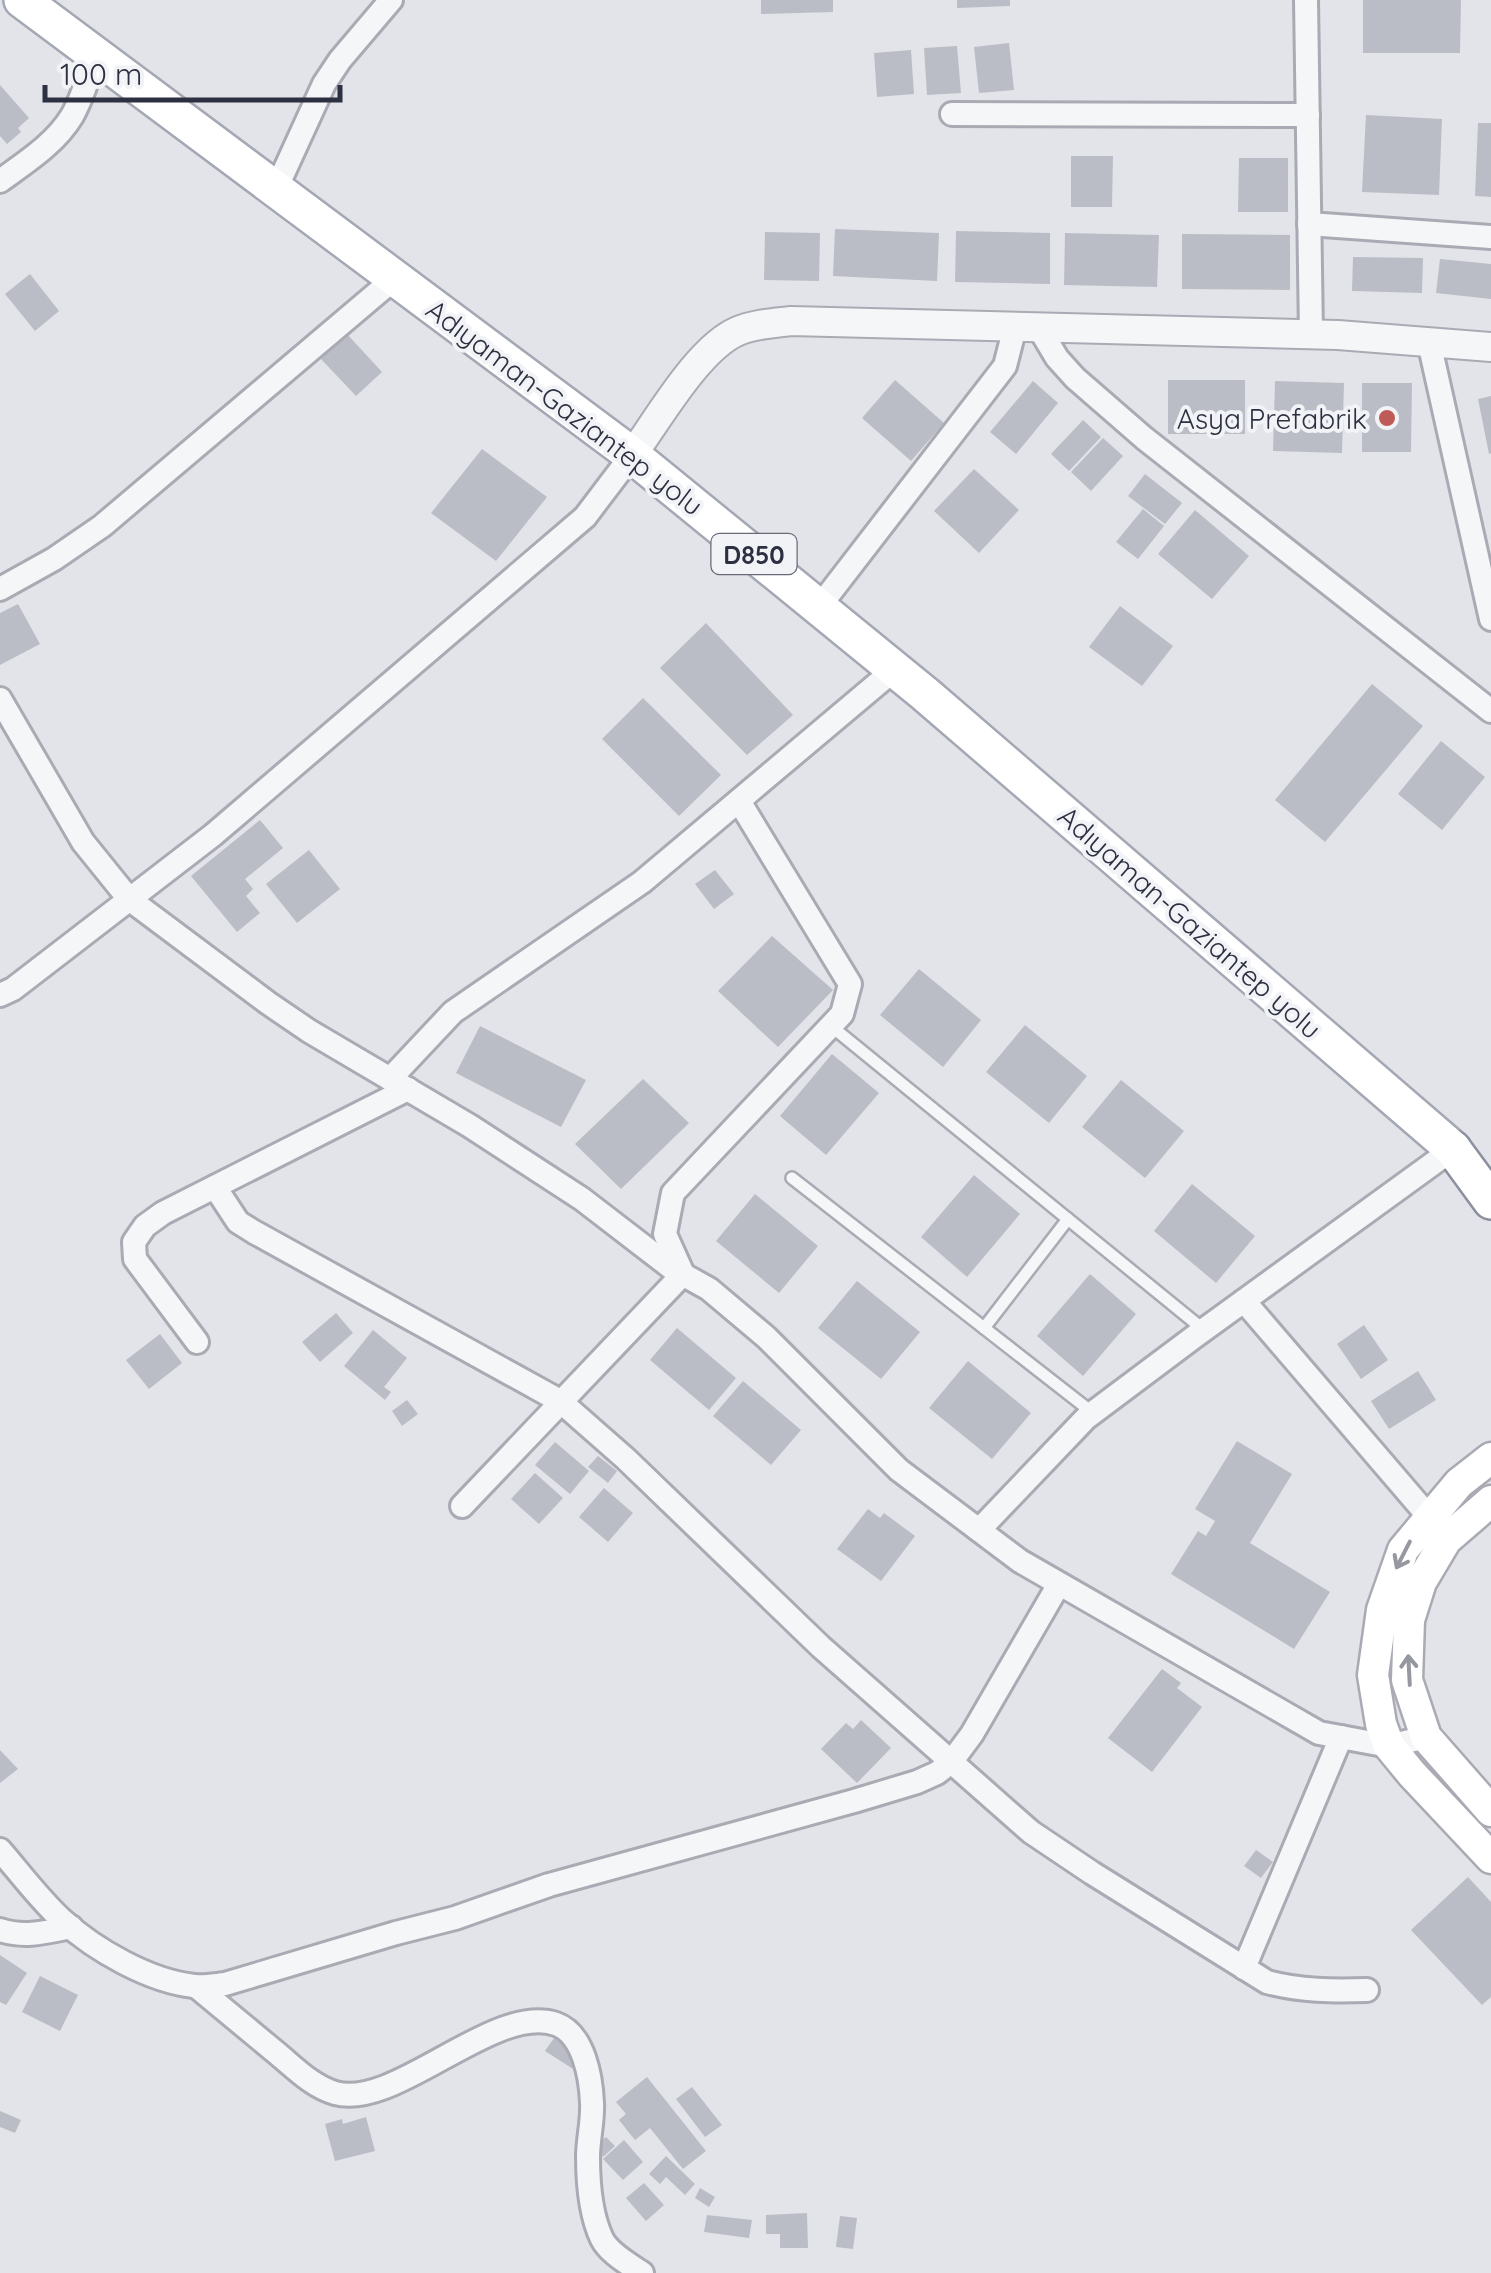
<svg xmlns="http://www.w3.org/2000/svg" width="1491" height="2273" font-family="Quicksand,sans-serif">
  <rect width="100%" height="100%" fill="#e3e4e9"/>
  <g fill="#bbbdc6">
    <path d="M761 0H833V12L761 14Z"/>
    <path d="M957 0H1010V6L957 8Z"/>
    <path d="M1363 0H1461L1460 53H1363Z"/>
    <path d="M1009 43 1014 90 979 93 974 47Z"/>
    <path d="M957 46 961 93 927 95 924 48Z"/>
    <path d="M911 50 914 94 877 97 874 53Z"/>
    <path d="M0 85 29 118 18 128 21 132 7 144 0 136Z"/>
    <path d="M1366 115 1442 119 1439 195 1362 192Z"/>
    <path d="M1478 123H1491V197L1475 196Z"/>
    <path d="M1071 156H1113L1112 207H1071Z"/>
    <path d="M1239 158H1288V212H1238Z"/>
    <path d="M835 229 939 233 937 281 833 276Z"/>
    <path d="M956 231 1050 233V284L955 282Z"/>
    <path d="M765 232 820 233 819 281 764 280Z"/>
    <path d="M1065 233 1159 235 1157 287 1064 285Z"/>
    <path d="M1182 234 1290 235V290L1182 289Z"/>
    <path d="M1353 257 1423 258 1422 293 1352 291Z"/>
    <path d="M1440 259 1491 264V299L1436 293Z"/>
    <path d="M30 274 59 311 35 331 5 294Z"/>
    <path d="M347 334 382 372 356 396 321 359Z"/>
    <path d="M895 380 944 423 911 461 862 418Z"/>
    <rect x="1168" y="380" width="77" height="54"/>
    <path d="M1033 381 1058 403 1016 454 990 432Z"/>
    <path d="M1275 381 1344 383 1342 453 1273 451Z"/>
    <path d="M1362 383H1412L1411 452H1362Z"/>
    <path d="M1491 396V453L1489 454 1478 399Z"/>
    <path d="M1083 420 1101 437 1069 471 1051 454Z"/>
    <path d="M1103 438 1123 456 1091 491 1071 472Z"/>
    <path d="M482 449 547 497 496 561 431 513Z"/>
    <path d="M974 469 1019 510 979 553 934 511Z"/>
    <path d="M1145 474 1182 503 1165 524 1128 496Z"/>
    <path d="M1143 509 1164 526 1138 559 1116 542Z"/>
    <path d="M1195 510 1249 556 1212 599 1158 554Z"/>
    <path d="M18 604 40 644 0 665V613Z"/>
    <path d="M1120 606 1173 646 1142 686 1089 647Z"/>
    <path d="M706 623 793 715 747 755 660 668Z"/>
    <path d="M1372 684 1423 726 1325 842 1275 800Z"/>
    <path d="M643 698 721 775 679 816 602 739Z"/>
    <path d="M1441 741 1485 777 1442 830 1398 794Z"/>
    <path d="M260 820 283 848 245 879 253 889 246 896 260 913 237 932 191 876Z"/>
    <path d="M309 850 340 889 297 923 266 884Z"/>
    <path d="M715 870 734 894 714 909 695 884Z"/>
    <path d="M772 936 833 990 778 1047 718 991Z"/>
    <path d="M919 969 981 1020 943 1067 880 1015Z"/>
    <path d="M1025 1025 1087 1076 1049 1123 986 1072Z"/>
    <path d="M480 1026 586 1080 561 1127 456 1073Z"/>
    <path d="M832 1054 879 1093 826 1155 780 1116Z"/>
    <path d="M643 1079 689 1123 621 1189 575 1144Z"/>
    <path d="M1121 1080 1184 1131 1145 1178 1082 1127Z"/>
    <path d="M974 1175 1020 1214 967 1277 921 1237Z"/>
    <path d="M1192 1184 1255 1236 1216 1283 1154 1231Z"/>
    <path d="M755 1194 818 1246 779 1293 716 1241Z"/>
    <path d="M1090 1274 1136 1314 1083 1376 1037 1336Z"/>
    <path d="M857 1281 920 1332 881 1379 818 1328Z"/>
    <path d="M336 1313 353 1333 320 1362 302 1342Z"/>
    <path d="M1364 1325 1388 1360 1361 1379 1337 1344Z"/>
    <path d="M677 1328 736 1378 709 1410 650 1360Z"/>
    <path d="M373 1330 407 1358 384 1387 391 1392 385 1400 344 1366Z"/>
    <path d="M160 1334 182 1363 149 1389 126 1360Z"/>
    <path d="M968 1361 1031 1413 992 1459 929 1408Z"/>
    <path d="M1418 1371 1436 1400 1389 1429 1371 1401Z"/>
    <path d="M743 1381 801 1430 771 1465 713 1416Z"/>
    <path d="M407 1400 418 1414 402 1426 392 1411Z"/>
    <path d="M1237 1441 1292 1474 1250 1543 1330 1592 1294 1649 1171 1574 1198 1531 1206 1536 1215 1521 1195 1509Z"/>
    <path d="M555 1442 589 1471 570 1494 535 1465Z"/>
    <path d="M598 1456 617 1471 608 1483 588 1467Z"/>
    <path d="M535 1473 563 1498 539 1524 511 1499Z"/>
    <path d="M604 1488 633 1513 608 1542 579 1517Z"/>
    <path d="M868 1509 880 1518 884 1513 915 1536 881 1581 837 1549Z"/>
    <path d="M1162 1669 1181 1683 1177 1688 1202 1707 1152 1772 1108 1738Z"/>
    <path d="M861 1720 891 1748 857 1783 821 1749 846 1723 853 1729Z"/>
    <path d="M0 1750 18 1769 0 1783Z"/>
    <path d="M1256 1850 1273 1862 1261 1878 1244 1866Z"/>
    <path d="M1468 1877 1491 1902V1997L1482 2005 1411 1930Z"/>
    <path d="M0 1955 27 1973 6 2005 0 2002Z"/>
    <path d="M40 1976 78 1995 60 2031 22 2012Z"/>
    <path d="M554 2038 581 2056 573 2069 545 2051Z"/>
    <path d="M647 2077 706 2151 683 2169 650 2128 635 2140 619 2120 626 2114 616 2102Z"/>
    <path d="M692 2087 722 2125 705 2137 676 2099Z"/>
    <path d="M0 2111 21 2120 15 2133 0 2127Z"/>
    <path d="M366 2117 375 2151 335 2161 325 2124 342 2119 343 2124Z"/>
    <path d="M606 2137 615 2146 603 2157 594 2147Z"/>
    <path d="M624 2140 643 2162 623 2180 603 2159Z"/>
    <path d="M666 2156 695 2184 685 2195 666 2177 660 2184 649 2174Z"/>
    <path d="M644 2183 664 2205 646 2221 626 2198Z"/>
    <path d="M700 2188 715 2197 709 2207 695 2198Z"/>
    <path d="M807 2213 808 2248H780V2234H766V2215Z"/>
    <path d="M707 2215 752 2220 749 2238 704 2232Z"/>
    <path d="M840 2216 857 2218 853 2249 836 2247Z"/>
  </g>
  <g fill="none" stroke-linecap="round" stroke-linejoin="round">
    <defs>
      <g id="service">
        <path d="M831 1026 1204 1330"/>
        <path d="M792 1178 1093 1413"/>
        <path d="M984 1328 1068 1219"/>
      </g>
      <g id="minor">
        <path d="M1306 0 1311 335"/>
        <path d="M952 114 1308 115"/>
        <path d="M0 181C26 162 55 144 72 116 83 97 89 75 96 54"/>
        <path d="M276 189 324 84 340 60 391 0"/>
        <path d="M1309 224 1491 237"/>
        <path d="M1039 328 1057 358 1075 378 1144 438 1491 711"/>
        <path d="M1429 342 1491 619"/>
        <path d="M0 589 54 559 102 526 395 278"/>
        <path d="M819 607 1005 366 1015 327"/>
        <path d="M0 699 83 842 129 899 268 1003 309 1031 470 1126 582 1199 673 1269 709 1289 766 1337 899 1470 1020 1561 1319 1733 1389 1746 1426 1737"/>
        <path d="M0 995 13 989 213 835 585 517 632 455"/>
        <path d="M390 1079 453 1012 642 882 895 669"/>
        <path d="M215 1187 238 1222 254 1232 560 1401 626 1459 821 1647 1031 1832 1092 1873 1267 1982C1301 1991 1333 1991 1367 1990"/>
        <path d="M1244 1301 1430 1518"/>
        <path d="M197 1342 135 1259 134 1242 145 1226 163 1213 408 1089"/>
        <path d="M462 1506 683 1274 665 1234 673 1193 842 1014 850 984 739 801"/>
        <path d="M979 1530 1086 1418 1194 1337 1453 1149"/>
        <path d="M0 1850C20 1873 40 1900 62 1920 95 1950 149 1981 194 1986 204 1987 215 1985 225 1984L396 1933 455 1918 549 1885 854 1801 917 1782 937 1773 952 1761 972 1734 1059 1584"/>
        <path d="M0 1930C25 1938 46 1932 71 1927"/>
        <path d="M1244 1968 1341 1737"/>
        <path d="M197 1987C222 2008 248 2029 273 2050 293 2066 311 2086 335 2093 396 2110 493 2003 556 2024 584 2034 591 2078 592 2103 593 2121 588 2139 588 2157 588 2184 590 2214 602 2239 609 2253 629 2264 642 2273"/>
      </g>
      <path id="tertiary" d="M632 455C658 420 698 348 738 331 754 324 774 323 791 321L1338 335 1491 347"/>
      <g id="secondary">
        <path d="M1491 1458 1459 1483 1403 1550 1382 1610 1373 1675 1381 1724 1389 1746 1412 1774 1491 1858"/>
        <path d="M1491 1501 1446 1540 1421 1582 1409 1620 1407 1680 1426 1737 1491 1811"/>
      </g>
      <path id="primary" d="M22 0 632 455 925 694 1453 1149"/>
      <path id="trunk" d="M1453 1149 1491 1201"/>
    </defs>
    <use href="#service" stroke="#a9aab3" stroke-width="16"/>
    <use href="#minor" stroke="#a9aab3" stroke-width="28"/>
    <use href="#tertiary" stroke="#a9aab3" stroke-width="32"/>
    <use href="#secondary" stroke="#a9aab3" stroke-width="35"/>
    <use href="#primary" stroke="#a4a7b4" stroke-width="40"/>
    <use href="#trunk" stroke="#8c909e" stroke-width="40"/>
    <use href="#service" stroke="#f5f6f8" stroke-width="11"/>
    <use href="#minor" stroke="#f5f6f8" stroke-width="22"/>
    <use href="#tertiary" stroke="#f5f6f8" stroke-width="28"/>
    <use href="#secondary" stroke="#fff" stroke-width="30"/>
    <use href="#primary" stroke="#fff" stroke-width="35"/>
    <use href="#trunk" stroke="#fff" stroke-width="35"/>
  </g>
  <defs><path id="oneway-shaft" d="M-6 0H5M1.5-3L5.5 0L1.5 3" fill="none" stroke-width="1.6" stroke-linecap="round" stroke-linejoin="round" transform="scale(2.5)"/></defs>
  <g stroke="#9698a0">
    <use href="#oneway-shaft" transform="translate(1403 1555) rotate(117)"/>
    <use href="#oneway-shaft" transform="translate(1409 1670) rotate(-93)"/>
  </g>
  <circle fill="#bf5b57" stroke="#f2f3f7" stroke-width="4" cx="1387" cy="418" r="10"/>
  <g text-anchor="middle" dominant-baseline="central" stroke-width="8" stroke-linejoin="round" paint-order="stroke">
    <rect fill="#f2f3f7" stroke="#686a77" stroke-width="2.5" x="711.5" y="534" width="85" height="40" rx="8"/>
    <g font-size="25" font-weight="bold" fill="#2d3040">
      <text x="754" y="554">D850</text>
    </g>
    <g font-size="28" fill="#2d3040" stroke="#f2f3f7">
      <text transform="translate(565 407) rotate(37)">Adıyaman-Gaziantep yolu</text>
      <text transform="translate(1190 922) rotate(41)">Adıyaman-Gaziantep yolu</text>
    </g>
    <g font-size="28" fill="#2d3040" stroke="#f2f3f7" text-anchor="end">
      <text x="1367" y="418">Asya Prefabrik</text>
    </g>
  </g>
  <path d="M45 85v15h295v-15" fill="none" stroke="#2d3040" stroke-width="5"/>
  <text x="60" y="85" font-size="30" fill="#2d3040" stroke="#f2f3f7" stroke-width="8" paint-order="stroke">100 m</text>
</svg>
